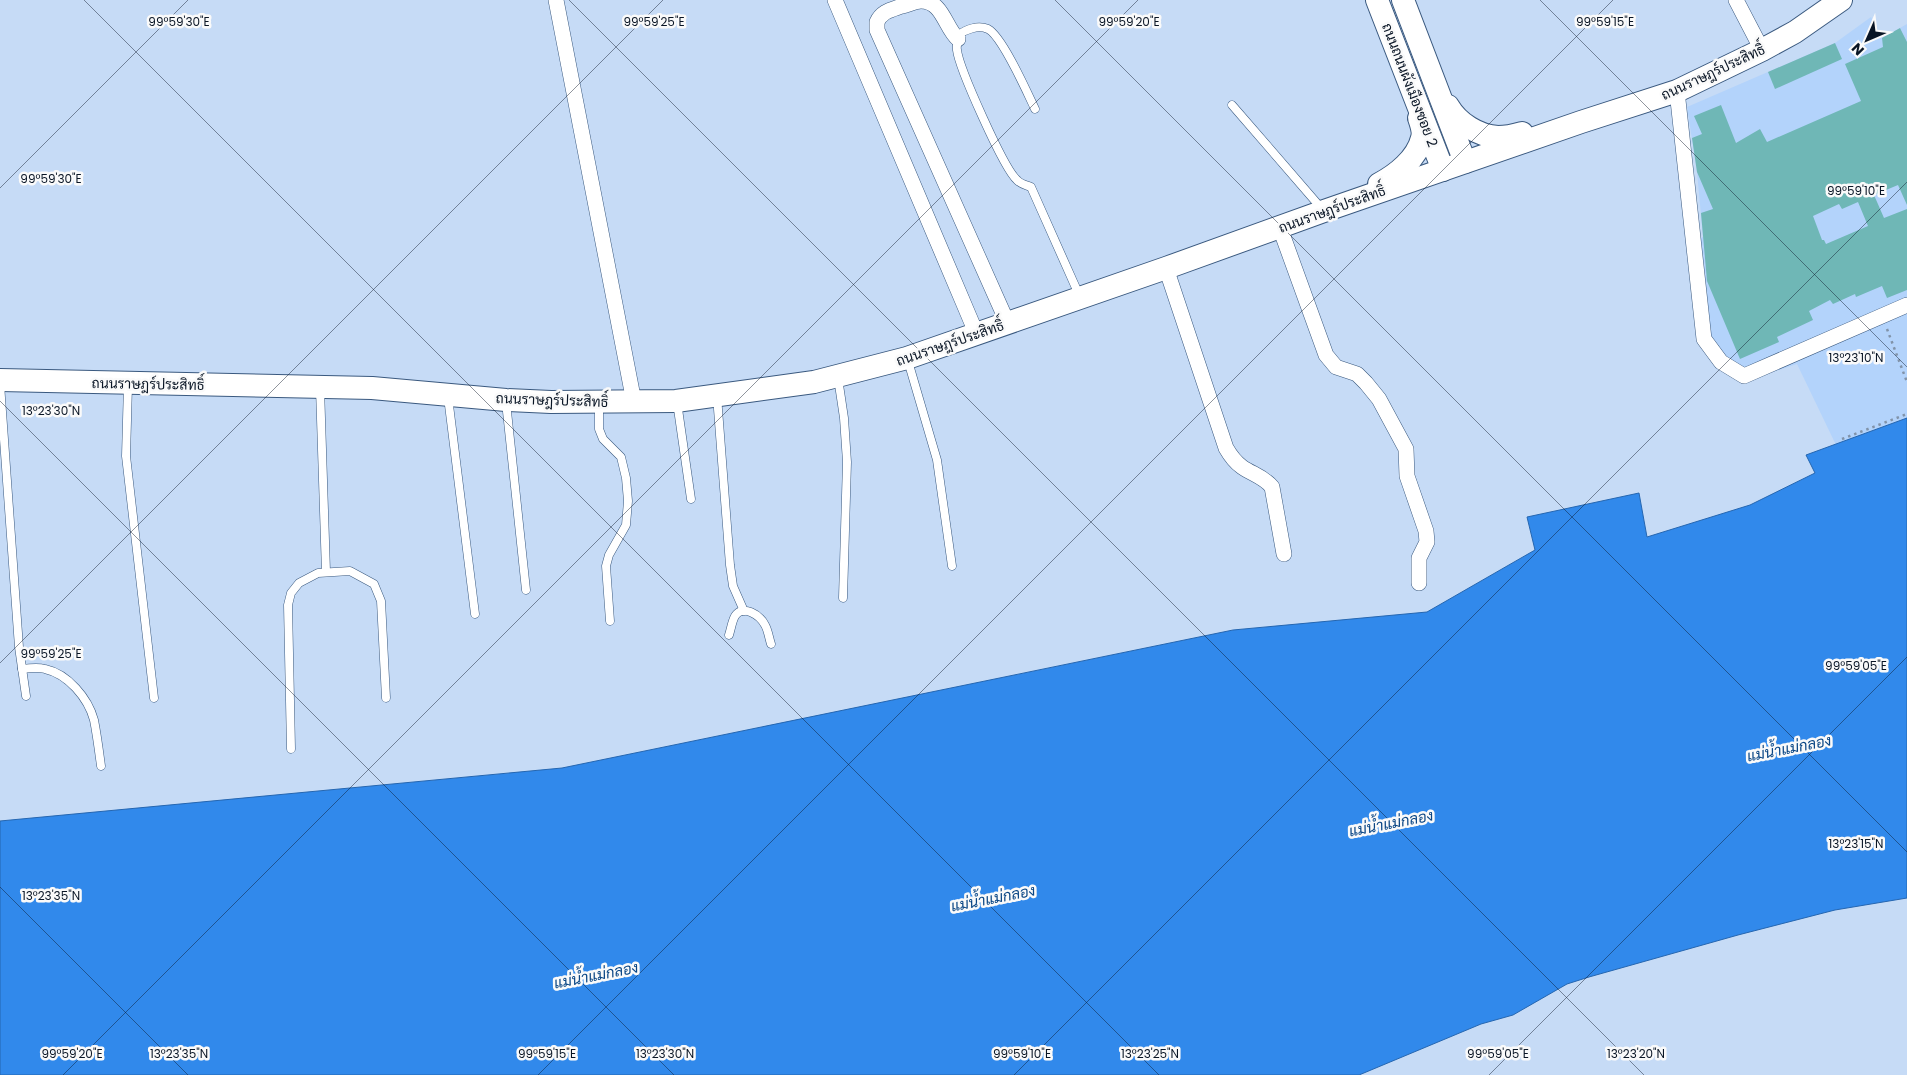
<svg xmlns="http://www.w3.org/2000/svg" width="1907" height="1075" font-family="Poppins,Sarabun,sans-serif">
  <rect width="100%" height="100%" fill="#c6dbf6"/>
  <path fill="#b3d3fb" d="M1871 17 1882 38 1907 24V418L1836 445 1797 364 1742 382 1711 340 1700 238 1703 237 1697 172 1687 107 1835 43Z"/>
  <path fill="#3189eb" stroke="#2566b0" d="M1907 418V898L1835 910 1738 935 1589 977 1567 984 1513 1015 1481 1024 1359 1075H0V821L562 768 1233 630 1427 612 1535 550 1527 517 1639 493 1647 537 1750 505 1815 473 1806 455Z"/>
  <g fill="#6fb7b6" fill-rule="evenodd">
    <path d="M1900 28 1907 42V205L1898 185 1874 195 1884 218 1907 209V290L1887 298 1882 286 1856 297 1855 294 1833 304 1830 300 1809 311 1813 320 1777 337 1779 342 1740 359 1707 281 1701 213 1713 209 1697 172 1692 138 1702 134 1694 116 1721 105 1736 143 1760 129 1767 142 1861 101 1845 64 1883 47 1882 38ZM1858 202 1868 226 1826 244 1824 240H1822L1813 216 1839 204 1842 209Z"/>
    <path d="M1835 43 1842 59 1775 89 1768 72Z"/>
  </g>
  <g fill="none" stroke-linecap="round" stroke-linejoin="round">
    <defs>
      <g id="lane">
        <path d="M1232 105 1322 209"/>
        <path d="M1035 109C1027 92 1002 36 988 29 978 25 966 29 959 35 958 40 956 45 957 50 959 68 1004 169 1017 180 1020 184 1026 185 1031 187L1080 297"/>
        <path d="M908 361 937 460 952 566"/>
        <path d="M838 378 844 418 847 462 843 598"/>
        <path d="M0 384 19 647 26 696"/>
        <path d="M128 385 126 456 154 698"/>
        <path d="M320 388 326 572"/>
        <path d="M717 396 730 565 733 586 744 611"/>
        <path d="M448 397 475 614"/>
        <path d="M506 402 526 590"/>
        <path d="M677 402 691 499"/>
        <path d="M599 405V429L603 439 621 457 626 478 628 501 626 525 609 555 606 566 610 621"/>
        <path d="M729 635C731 629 732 621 735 616 743 604 760 615 765 625 768 630 769 638 771 644"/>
        <path d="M22 669C30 668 38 667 45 669 68 674 88 698 94 720 97 735 99 751 101 766"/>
        <path d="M291 749 288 605 291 593 299 583 318 573 350 571 374 584 381 601 386 698"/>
      </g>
      <g id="street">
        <path d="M556 0 634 402"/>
        <path d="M835 0 977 335"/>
        <path d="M1736 0 1762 50"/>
        <path d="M958 39C945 28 943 1 921 1 915 1 908 5 902 6 891 10 882 11 877 22V30L1008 324"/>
        <path d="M1677 91 1704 339 1721 362 1744 376 1907 305"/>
        <path d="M1280 228 1326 355 1336 367 1357 374 1366 383 1379 399 1406 449 1407 476 1426 531 1427 542 1419 558V583"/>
        <path d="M1166 268 1226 448C1230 455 1235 462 1242 467 1252 474 1264 477 1272 487L1284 554"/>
      </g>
      <g id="secondary">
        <path d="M1377 0 1443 170"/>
        <path d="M1403 0 1465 162"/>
        <path d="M1448 106C1458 123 1478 136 1498 137 1506 137 1515 135 1522 133"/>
        <path d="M1379 184C1396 175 1417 159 1422 138 1424 132 1421 124 1419 118"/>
        <path d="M0 380 372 388 506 400 551 402 676 401 814 382 907 358 1166 268 1324 211 1581 122 1677 91 1762 50 1795 32 1841 0"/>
      </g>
    </defs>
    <use href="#lane" stroke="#3a597f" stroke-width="9"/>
    <use href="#street" stroke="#3a597f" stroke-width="16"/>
    <use href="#secondary" stroke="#3a597f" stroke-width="24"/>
    <g stroke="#8193a9" stroke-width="2.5" stroke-dasharray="2.5 4" stroke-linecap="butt">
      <path d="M1887 329 1907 382"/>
      <path d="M1842 439 1907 414"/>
    </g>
    <use href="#lane" stroke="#fff" stroke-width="8"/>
    <use href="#street" stroke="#fff" stroke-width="15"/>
    <use href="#secondary" stroke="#fff" stroke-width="22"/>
  </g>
  <path fill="none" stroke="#091525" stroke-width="1" stroke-opacity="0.45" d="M84 0 1159 1075M569 0 1644 1075M1055 0 1907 852M1540 0 1907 367M0 188 188 0M0 401 674 1075M0 663 663 0M0 887 188 1075M63 1075 1138 0M538 1075 1613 0M1014 1075 1907 182M1489 1075 1907 657"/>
  <g text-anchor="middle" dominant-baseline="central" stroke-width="5" stroke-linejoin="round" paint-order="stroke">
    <g font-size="14" fill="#091525" stroke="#fafafa">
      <text transform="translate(1713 72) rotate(-25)">ถนนราษฎร์ประสิทธิ์</text>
      <text transform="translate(1410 85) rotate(69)">ถนนถนนผังเมืองซอย 2</text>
      <text transform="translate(1332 209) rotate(-20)">ถนนราษฎร์ประสิทธิ์</text>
      <text transform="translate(950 343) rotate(-19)">ถนนราษฎร์ประสิทธิ์</text>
      <text transform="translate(148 384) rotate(1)">ถนนราษฎร์ประสิทธิ์</text>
      <text transform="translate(552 400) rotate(2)">ถนนราษฎร์ประสิทธิ์</text>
    </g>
    <g font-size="15" font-style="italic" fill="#0a4685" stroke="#fafafa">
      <text transform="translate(1789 748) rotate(-11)">แม่น้ำแม่กลอง</text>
      <text transform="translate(1391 823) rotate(-11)">แม่น้ำแม่กลอง</text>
      <text transform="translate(993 898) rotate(-11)">แม่น้ำแม่กลอง</text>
      <text transform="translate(596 975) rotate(-11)">แม่น้ำแม่กลอง</text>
    </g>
  </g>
  <g font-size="12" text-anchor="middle" fill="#091525" stroke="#fafafa" stroke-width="5" stroke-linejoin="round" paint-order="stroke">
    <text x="179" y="26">99°59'30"E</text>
    <text x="654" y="26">99°59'25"E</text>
    <text x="1129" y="26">99°59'20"E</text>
    <text x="1605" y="26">99°59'15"E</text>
    <text x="51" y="183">99°59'30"E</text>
    <text x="1856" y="195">99°59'10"E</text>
    <text x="1856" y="362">13°23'10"N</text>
    <text x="51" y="415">13°23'30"N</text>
    <text x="51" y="658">99°59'25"E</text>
    <text x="1856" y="670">99°59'05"E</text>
    <text x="1856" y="848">13°23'15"N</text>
    <text x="51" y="900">13°23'35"N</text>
    <text x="72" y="1058">99°59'20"E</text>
    <text x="547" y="1058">99°59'15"E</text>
    <text x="1022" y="1058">99°59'10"E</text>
    <text x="1498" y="1058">99°59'05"E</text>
    <text x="179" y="1058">13°23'35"N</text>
    <text x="665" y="1058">13°23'30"N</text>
    <text x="1150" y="1058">13°23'25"N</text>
    <text x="1636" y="1058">13°23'20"N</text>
  </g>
  <g transform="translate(1867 40) rotate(225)" stroke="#fafafa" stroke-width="4" paint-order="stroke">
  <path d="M0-4L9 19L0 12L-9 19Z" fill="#091525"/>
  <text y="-8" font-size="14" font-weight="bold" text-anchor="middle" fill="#091525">N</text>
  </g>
</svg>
